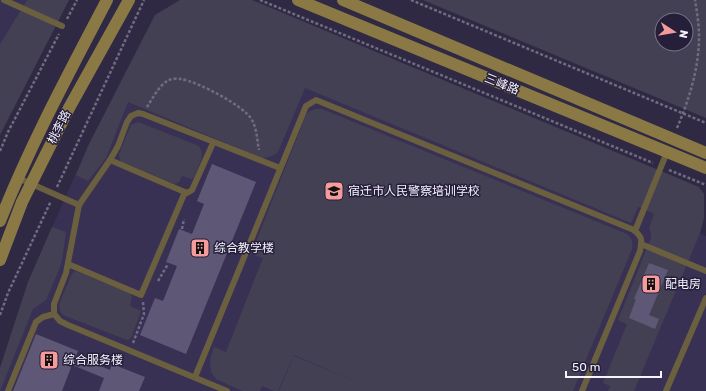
<svg xmlns="http://www.w3.org/2000/svg" width="706" height="391" font-family="Rubik,'Noto Sans SC',sans-serif">
  <rect width="100%" height="100%" fill="#2f2944"/>
  <g fill="#393153">
    <path d="M0 0H27L0 44Z"/>
    <path d="M164 10 706 236V391H0V368L28 282 88 146 155 15Z"/>
  </g>
  <g fill="#444054" fill-rule="evenodd">
    <path d="M27 0H69L0 135V44Z"/>
    <path d="M180 0H252L699 187 704 194V218L700 233 634 391H608L610 386 603 383 627 324 618 320 651 238V233L649 229 654 214 638 207 631 223 305 88 278 152C273 156 268 158 262 158L128 102 106 158 88 181 76 175 88 146 155 15Z"/>
    <path d="M423 0H706V118ZM662 20H686V44H662Z"/>
    <path d="M315 109H322L627 234C632 239 633 242 632 249L573 391H279L294 356 362 384 294 355 278 391H274L262 386 260 391H242L216 379 211 372 210 360 214 347 226 352 263 258 251 254 306 115 310 111Z"/>
    <path d="M138 122 199 146C206 156 198 166 194 177L192 179 182 176 179 182 175 184 120 161 119 154 131 125Z"/>
    <path d="M52 227 66 232 62 260 59 270 46 300 33 309 0 391V368L28 282Z"/>
    <path d="M75 271 130 293 132 297 130 306 141 311 131 338 127 340 63 315 60 311 59 304 72 274Z"/>
  </g>
  <g fill="#5e5876">
    <path d="M212 164 256 182 186 354 140 335 155 298 163 301 177 266 166 262 179 229 192 234 204 204 197 201Z"/>
    <path d="M649 263 668 270 649 315 659 319 655 329 629 318 636 299H634Z"/>
    <path d="M36 334 78 351 76 356 110 370 112 364 145 377 139 391H99L104 378 72 365 62 391H13Z"/>
  </g>
  <g fill="none" stroke-linecap="round" stroke-linejoin="round">
    <g stroke="#706b81" stroke-width="2.5" stroke-dasharray="3 2" stroke-linecap="butt">
      <path d="M260 0 653 163"/>
      <path d="M411 0 706 123"/>
      <path d="M67 19 77 0"/>
      <path d="M147 107C153 98 159 85 169 80 172 79 177 78 181 79 196 81 245 106 252 120 257 129 257 140 259 150"/>
      <path d="M677 128C689 100 699 68 699 37 699 25 697 12 695 0"/>
      <path d="M0 151 8 132 59 34"/>
      <path d="M669 170 706 185"/>
      <path d="M57 187 144 0"/>
      <path d="M182 229 184 219"/>
      <path d="M158 281 168 264"/>
      <path d="M0 315 8 293 51 201"/>
      <path d="M133 343 144 314 143 302"/>
    </g>
    <g stroke="#6a5f3f" stroke-width="6">
      <path d="M4 0 62 26"/>
      <path d="M110 160 187 193 192 190 213 143"/>
      <path d="M18 178 79 205"/>
      <path d="M635 231 667 152"/>
      <path d="M641 244 706 271"/>
      <path d="M68 264 141 295 185 192"/>
      <path d="M195 377 306 106 316 100 634 230C643 238 642 240 640 251L582 391"/>
      <path d="M8 391 36 322 43 317 54 314"/>
      <path d="M227 391 68 325 60 321 54 314V304L66 273 79 205 110 160 118 146 127 122 131 116 138 113 143 114 280 168"/>
      <path d="M666 391 706 298"/>
    </g>
    <g stroke="#8b7945" stroke-width="12">
      <path d="M298 0 706 168"/>
      <path d="M343 0 706 153"/>
      <path d="M0 221C30 145 69 73 107 0"/>
      <path d="M0 260 22 202 69 108 129 0"/>
    </g>
  </g>
  <defs>
    <symbol id="school-square" viewBox="-11 -11 22 22"><rect x="-9" y="-9" width="18" height="18" rx="4" fill="#f59b9c" stroke="#261f3a"/><path d="M0-5L7-2L0 1L-7-2ZM-4 1L0 2.5L4 1V4Q0 6-4 4Z" fill="#111"/></symbol>
    <symbol id="building-square" viewBox="-11 -11 22 22"><rect x="-9" y="-9" width="18" height="18" rx="4" fill="#f59b9c" stroke="#261f3a"/><path d="M-4-6H4V6H1V3H-1V6H-4ZM-2.5-4.3h1.7v1.8h-1.7ZM.8-4.3h1.7v1.8H.8ZM-2.5-1h1.7V.8h-1.7ZM.8-1h1.7V.8H.8Z" fill="#111"/></symbol>
  </defs>
  <g fill-rule="evenodd">
    <use href="#school-square" x="323" y="180" width="22" height="22"/>
    <use href="#building-square" x="189" y="237" width="22" height="22"/>
    <use href="#building-square" x="640" y="273" width="22" height="22"/>
    <use href="#building-square" x="38" y="349" width="22" height="22"/>
  </g>
  <g text-anchor="middle" dominant-baseline="central" stroke-width="3" stroke-linejoin="round" paint-order="stroke">
    <g font-size="12" fill="#f5f3fe" stroke="#261f3a">
      <text transform="translate(502 84) rotate(22)">三峰路</text>
      <text transform="translate(59 127) rotate(-63)">桃李路</text>
    </g>
    <g font-size="12" fill="#f5f3fe" stroke="#261f3a" text-anchor="start">
      <text x="348" y="191">宿迁市人民警察培训学校</text>
      <text x="214" y="248">综合教学楼</text>
      <text x="665" y="284">配电房</text>
      <text x="63" y="360">综合服务楼</text>
    </g>
  </g>
  <g transform="translate(674 32) rotate(102)"><circle r="19" fill="#261f3a" stroke="#797488"/>
  <path d="M0-3L7 15L0 10L-7 15Z" fill="#f59b9c"/>
  <text y="-6" font-size="11" font-weight="bold" text-anchor="middle" fill="#f5f3fe">N</text>
  </g>
  <path d="M566 371v6h95v-6" fill="none" stroke="#f5f3fe" stroke-width="2"/>
  <text x="572" y="371" font-size="12" fill="#f5f3fe" stroke="#261f3a" stroke-width="3" paint-order="stroke">50 m</text>
</svg>
